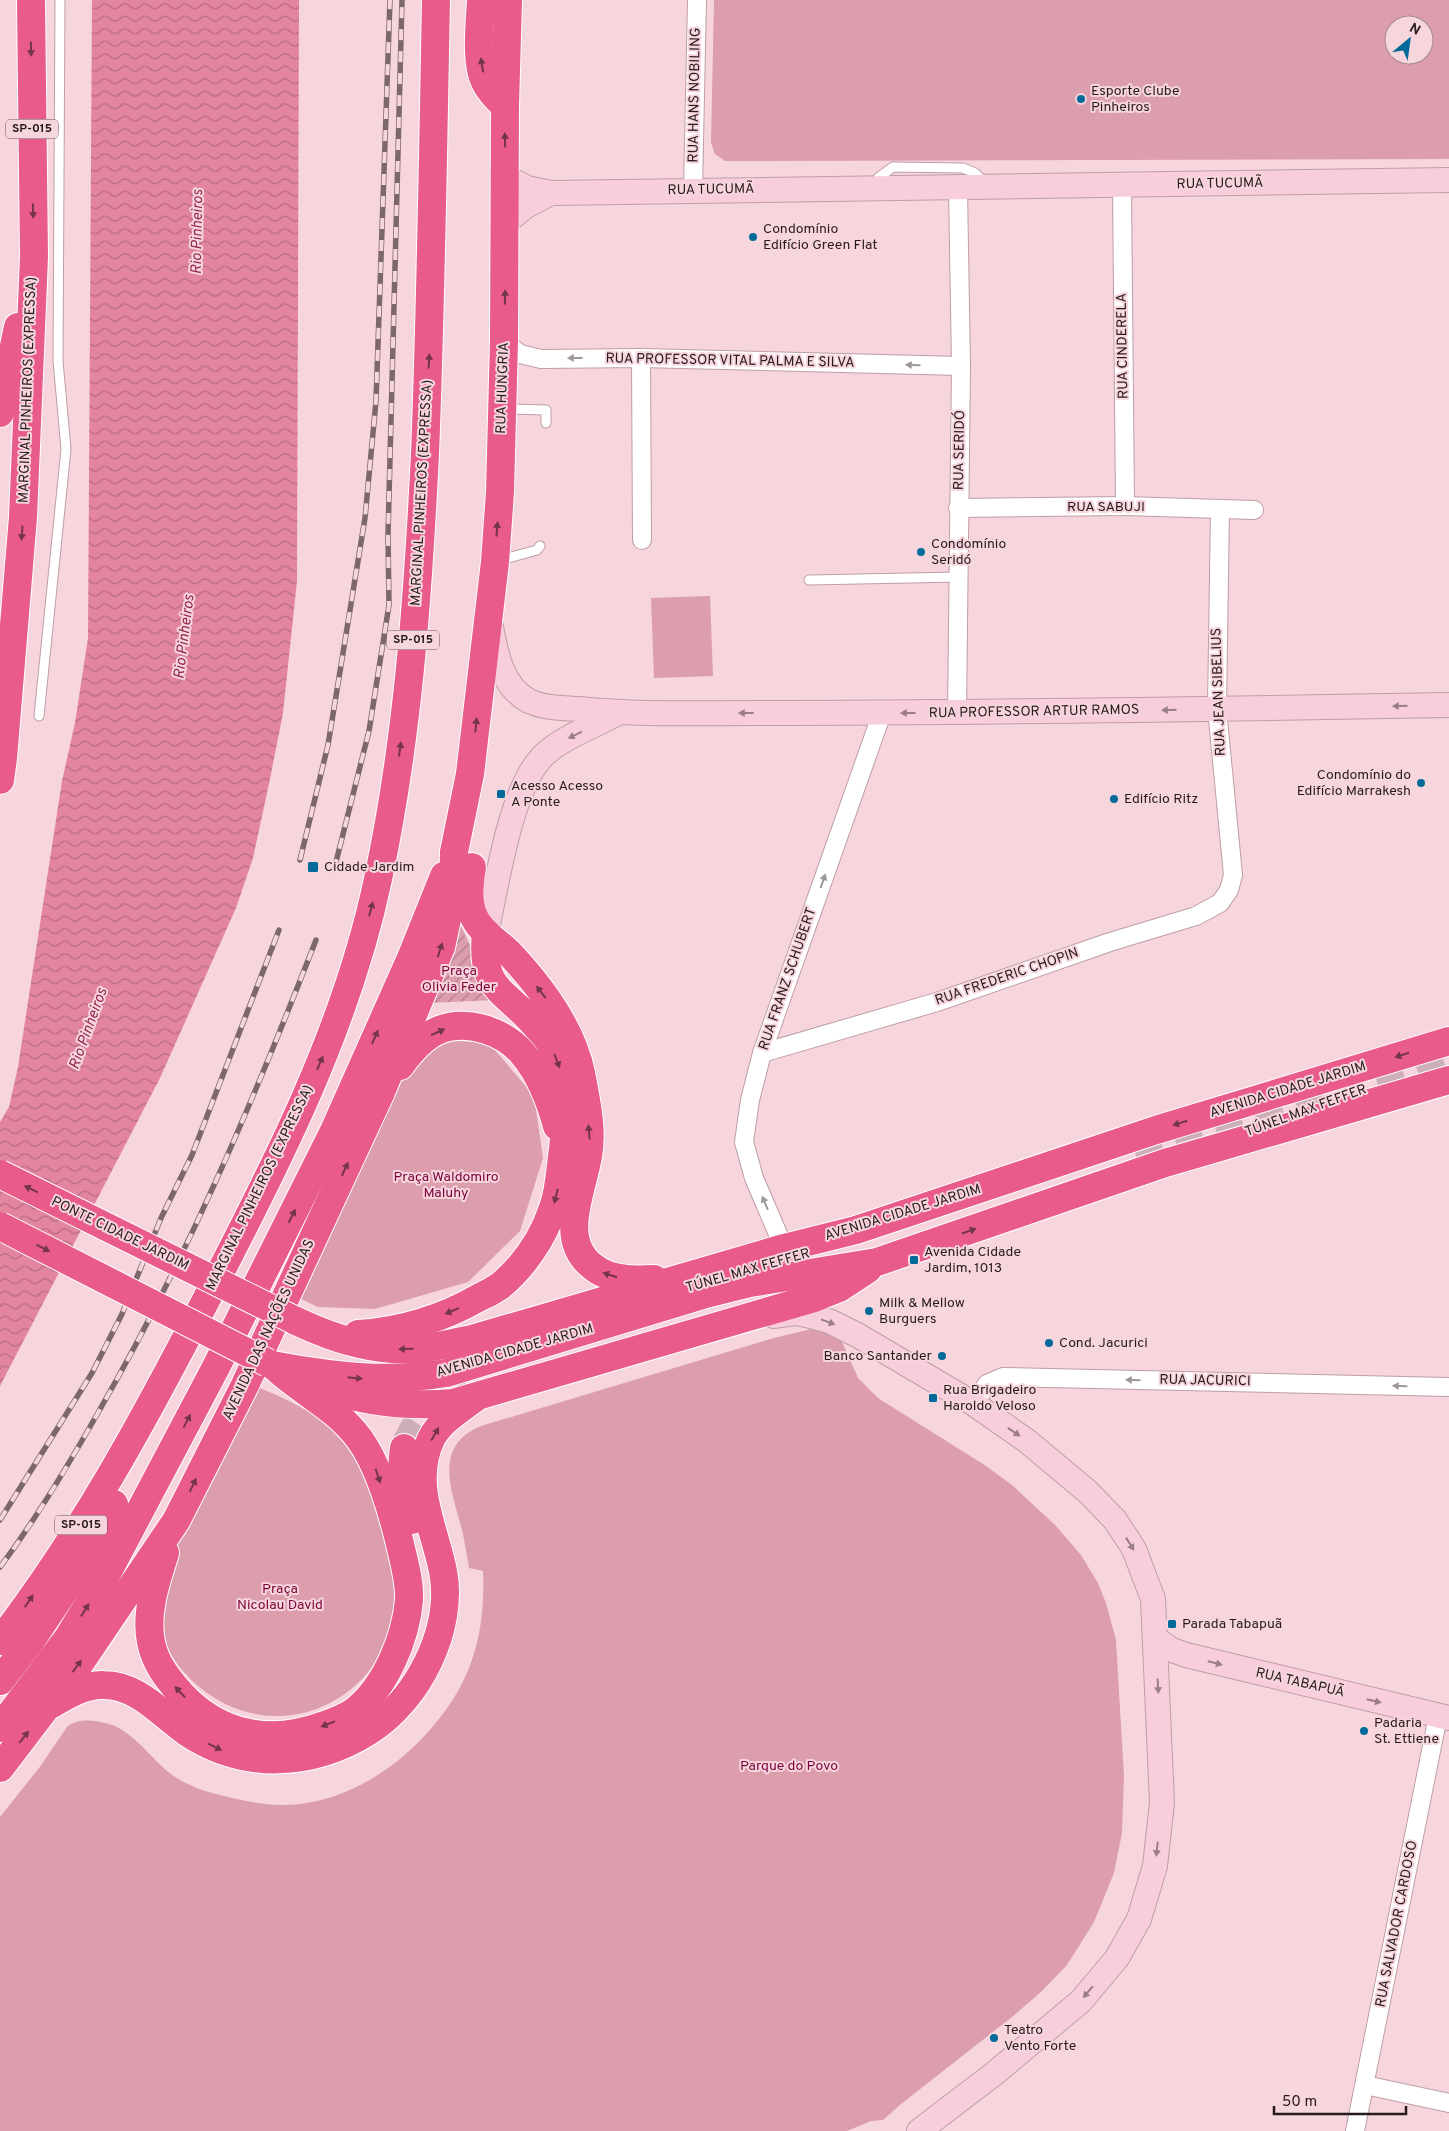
<svg xmlns="http://www.w3.org/2000/svg" width="1449" height="2131" font-family="Overpass,sans-serif">
  <defs>
    <pattern id="garden-furrows" width="10" height="10" patternUnits="userSpaceOnUse" patternTransform="scale(1.25)"><rect width="10" height="10" fill="#dc9dad"/><path d="M-1 1l2-2M0 10L10 0M9 11l2-2" fill="none" stroke="#b27f8c"/></pattern>
    <pattern id="water-waves" width="16" height="10" patternUnits="userSpaceOnUse" patternTransform="scale(1.25)"><rect width="16" height="10" fill="#e3859f"/><path d="M0 5q4-4 8 0t8 0" fill="none" stroke="#b86c81"/></pattern>
  </defs>
  <rect width="100%" height="100%" fill="#f7d5dd"/>
  <g fill="#dc9dad" fill-rule="evenodd">
    <path d="M714 0H1449V159L725 161 715 154 711 143ZM1394 25H1424V55H1394Z"/>
    <path d="M710 596 713 676 654 678 651 598Z"/>
    <path d="M444 1040 489 1043 534 1096 543 1158 520 1231 468 1282 375 1309 318 1307 299 1298 408 1067Z"/>
    <path d="M816 1328 831 1334 842 1342 858 1378 878 1398 986 1466 1012 1485 1055 1525 1081 1555 1098 1583 1106 1603 1116 1640 1124 1777 1122 1833 1114 1873 1094 1922 1067 1965 1041 1992 1012 2017 901 2104 883 2120 871 2121 847 2131H0V1817L39 1768 67 1727C79 1716 104 1721 117 1727 145 1742 159 1772 188 1784 199 1790 212 1793 224 1796 244 1801 264 1805 284 1805 353 1804 415 1757 452 1701 478 1661 485 1617 483 1571L469 1568C467 1556 465 1543 462 1530 452 1492 432 1446 481 1426L774 1338Z"/>
    <path d="M251 1384C275 1395 302 1405 322 1421 356 1447 370 1488 382 1527 388 1546 396 1567 397 1587 399 1695 280 1757 197 1685 182 1672 168 1654 162 1634 159 1622 160 1594 161 1581 162 1568 176 1546 182 1533 205 1483 228 1433 251 1384Z"/>
  </g>
  <path fill="url(#garden-furrows)" d="M455 913 495 1000 427 1003Z"/>
  <path fill="url(#water-waves)" d="M92 0H299L297 581 283 713 270 779 253 858 236 908 160 1078 0 1386V1122L9 1107 18 1067 62 781 75 723 88 638Z"/>
  <g fill="none" stroke-linecap="round" stroke-linejoin="round">
    <g stroke="#cdb0b7" stroke-width="28" stroke-dasharray="28 14" stroke-linecap="butt">
      <path d="M1136 1156 1449 1055"/>
      <path d="M404 1448C419 1414 433 1400 466 1384"/>
    </g>
    <defs>
      <g id="lane">
        <path d="M873 185 878 178 893 167 963 168 975 173 985 182"/>
        <path d="M504 409 546 410V423"/>
        <path d="M497 561 537 550 540 546"/>
        <path d="M809 580 958 577"/>
        <path d="M39 716 66 449 58 361 60 0"/>
      </g>
      <g id="street">
        <path d="M1122 186 1125 506"/>
        <path d="M693 190 697 0"/>
        <path d="M504 341 520 354 541 359 641 358 961 366"/>
        <path d="M641 358 642 540"/>
        <path d="M958 508 1125 506 1254 510"/>
        <path d="M957 713 961 366 958 188"/>
        <path d="M762 1053 937 1002 1110 942 1196 916 1220 903 1229 890 1233 875 1217 709 1220 509"/>
        <path d="M784 1248 754 1178 744 1142 750 1100 762 1053 882 713"/>
        <path d="M974 1404 987 1384 1003 1377 1449 1387"/>
        <path d="M1365 2085 1449 2103"/>
        <path d="M1355 2131 1438 1716"/>
      </g>
      <g id="secondary">
        <path d="M506 177 527 188 551 193 1449 180"/>
        <path d="M505 223 526 206 551 193"/>
        <path d="M491 627C496 654 502 687 529 701 544 708 563 708 579 709 638 715 697 713 756 713 987 713 1218 709 1449 705"/>
        <path d="M486 933C497 886 510 786 545 754 565 736 595 726 618 713"/>
        <path d="M773 1316 795 1313 806 1315 829 1321 859 1336 974 1404 1027 1441 1088 1492 1115 1520 1134 1549 1153 1599 1162 1803 1155 1866 1139 1919 1117 1958 1081 2001 995 2073 919 2131"/>
        <path d="M1155 1638 1172 1650 1186 1655 1449 1718"/>
      </g>
      <g id="highway">
        <path d="M481 0C480 23 475 62 485 82 490 92 497 99 505 106"/>
        <path d="M0 413 18 327"/>
        <path d="M0 780 3 758 23 517 34 257 31 0"/>
        <path d="M472 867C470 881 467 898 472 912 478 931 497 941 510 954 540 986 572 1029 581 1073 586 1100 593 1130 588 1156 582 1192 558 1239 592 1266 601 1274 615 1278 627 1279 636 1280 645 1279 654 1279"/>
        <path d="M400 1066C410 1052 423 1037 439 1030 467 1019 504 1031 523 1054 540 1074 550 1100 557 1126"/>
        <path d="M294 1320C336 1340 379 1354 426 1348 441 1346 456 1342 472 1339L784 1248 856 1230 1156 1130 1449 1041"/>
        <path d="M358 1334C402 1331 442 1319 480 1297 487 1294 494 1290 500 1286 524 1266 543 1238 553 1208 560 1189 560 1169 563 1149 567 1112 567 1079 551 1045 548 1038 542 1032 537 1027 505 989 480 992 486 933"/>
        <path d="M272 1365C331 1376 386 1383 446 1373L702 1295 750 1283 877 1262 1165 1163 1449 1080"/>
        <path d="M319 1386C363 1402 406 1407 453 1403L814 1298 839 1288 868 1269"/>
        <path d="M404 1448C400 1474 404 1495 412 1520"/>
        <path d="M165 1553C156 1581 145 1613 151 1642 155 1663 167 1678 181 1694 219 1735 270 1745 322 1726 333 1722 347 1717 356 1710 386 1686 406 1637 409 1600 410 1581 404 1562 400 1544 392 1511 377 1458 354 1432 332 1406 301 1391 276 1368"/>
        <path d="M0 1641C82 1535 146 1416 207 1298 277 1164 347 1027 378 879 408 739 418 596 425 454 431 303 433 151 436 0"/>
        <path d="M0 1681 30 1642 78 1570 114 1504"/>
        <path d="M52 1704C67 1695 85 1684 104 1685 138 1685 162 1715 188 1733 244 1770 312 1767 369 1731 418 1700 454 1629 443 1571 434 1526 410 1484 431 1439 440 1421 459 1410 475 1398"/>
        <path d="M0 1728 68 1638 104 1579 215 1369 334 1131 411 958 444 876"/>
        <path d="M0 1768 80 1663 176 1521 245 1385 381 1092 441 947 453 891 454 852 470 774 495 562 500 492 504 341 505 106 508 0"/>
      </g>
    </defs>
    <use href="#lane" stroke="#be9ea5" stroke-width="11"/>
    <use href="#street" stroke="#be9ea5" stroke-width="20"/>
    <use href="#secondary" stroke="#be9ea5" stroke-width="26"/>
    <use href="#highway" stroke="#fff" stroke-width="30"/>
    <use href="#lane" stroke="#fff" stroke-width="9"/>
    <use href="#street" stroke="#fff" stroke-width="18"/>
    <use href="#secondary" stroke="#f8cedc" stroke-width="24"/>
    <use href="#highway" stroke="#e85b8a" stroke-width="28"/>
    <defs>
      <g id="rail">
        <path d="M300 860 328 745 365 518 376 401 390 0"/>
        <path d="M334 870 369 731 389 605 388 535 402 0"/>
        <path d="M0 1520 92 1373 122 1314 161 1218 192 1155 279 930"/>
        <path d="M0 1567C37 1518 69 1464 99 1411 186 1260 253 1102 316 940"/>
      </g>
    </defs>
    <use href="#rail" stroke="#7c676c" stroke-width="5.5"/>
    <use href="#rail" stroke="#f7d5dd" stroke-width="4" stroke-dasharray="11" stroke-linecap="butt"/>
    <defs>
      <g id="highway-bridge">
        <path d="M0 1174 294 1320"/>
        <path d="M0 1226 268 1363"/>
      </g>
    </defs>
    <use href="#highway-bridge" stroke="#fff" stroke-width="30" stroke-linecap="butt"/>
    <use href="#highway-bridge" stroke="#e85b8a" stroke-width="28"/>
  </g>
  <defs><path id="oneway-solid" d="M-6-.8H1V-3.2L6.5 0L1 3.2V.8H-6Z" transform="scale(1.25)"/></defs>
  <g fill="#743549">
    <use href="#oneway-solid" transform="translate(31 49) rotate(89)"/>
    <use href="#oneway-solid" transform="translate(482 65) rotate(-99)"/>
    <use href="#oneway-solid" transform="translate(505 140) rotate(-91)"/>
    <use href="#oneway-solid" transform="translate(33 211) rotate(89)"/>
    <use href="#oneway-solid" transform="translate(505 297) rotate(-89)"/>
    <use href="#oneway-solid" transform="translate(429 361) rotate(-87)"/>
    <use href="#oneway-solid" transform="translate(497 529) rotate(-86)"/>
    <use href="#oneway-solid" transform="translate(22 533) rotate(94)"/>
    <use href="#oneway-solid" transform="translate(476 725) rotate(-84)"/>
    <use href="#oneway-solid" transform="translate(400 749) rotate(-82)"/>
    <use href="#oneway-solid" transform="translate(371 909) rotate(-75)"/>
    <use href="#oneway-solid" transform="translate(440 950) rotate(-72)"/>
    <use href="#oneway-solid" transform="translate(541 992) rotate(-128)"/>
    <use href="#oneway-solid" transform="translate(438 1032) rotate(-24)"/>
    <use href="#oneway-solid" transform="translate(375 1037) rotate(-66)"/>
    <use href="#oneway-solid" transform="translate(1402 1055) rotate(163)"/>
    <use href="#oneway-solid" transform="translate(557 1061) rotate(69)"/>
    <use href="#oneway-solid" transform="translate(320 1063) rotate(-67)"/>
    <use href="#oneway-solid" transform="translate(1180 1123) rotate(163)"/>
    <use href="#oneway-solid" transform="translate(589 1132) rotate(-95)"/>
    <use href="#oneway-solid" transform="translate(345 1169) rotate(-65)"/>
    <use href="#oneway-solid" transform="translate(31 1189) rotate(-154)"/>
    <use href="#oneway-solid" transform="translate(556 1196) rotate(104)"/>
    <use href="#oneway-solid" transform="translate(292 1216) rotate(-63)"/>
    <use href="#oneway-solid" transform="translate(969 1231) rotate(-19)"/>
    <use href="#oneway-solid" transform="translate(43 1248) rotate(27)"/>
    <use href="#oneway-solid" transform="translate(610 1275) rotate(-162)"/>
    <use href="#oneway-solid" transform="translate(452 1311) rotate(157)"/>
    <use href="#oneway-solid" transform="translate(406 1349) rotate(179)"/>
    <use href="#oneway-solid" transform="translate(355 1378) rotate(6)"/>
    <use href="#oneway-solid" transform="translate(187 1421) rotate(-62)"/>
    <use href="#oneway-solid" transform="translate(435 1434) rotate(-60)"/>
    <use href="#oneway-solid" transform="translate(378 1476) rotate(71)"/>
    <use href="#oneway-solid" transform="translate(193 1485) rotate(-64)"/>
    <use href="#oneway-solid" transform="translate(29 1601) rotate(-56)"/>
    <use href="#oneway-solid" transform="translate(85 1610) rotate(-58)"/>
    <use href="#oneway-solid" transform="translate(77 1666) rotate(-54)"/>
    <use href="#oneway-solid" transform="translate(180 1692) rotate(-133)"/>
    <use href="#oneway-solid" transform="translate(328 1724) rotate(159)"/>
    <use href="#oneway-solid" transform="translate(24 1737) rotate(-52)"/>
    <use href="#oneway-solid" transform="translate(215 1747) rotate(26)"/>
  </g>
  <g fill="#9e989a">
    <use href="#oneway-solid" transform="translate(575 358) rotate(180)"/>
    <use href="#oneway-solid" transform="translate(913 365) rotate(-179)"/>
    <use href="#oneway-solid" transform="translate(823 881) rotate(-71)"/>
    <use href="#oneway-solid" transform="translate(765 1203) rotate(-113)"/>
    <use href="#oneway-solid" transform="translate(1133 1380) rotate(-179)"/>
    <use href="#oneway-solid" transform="translate(1400 1386) rotate(-179)"/>
  </g>
  <g fill="#9a7d86">
    <use href="#oneway-solid" transform="translate(1400 706) rotate(179)"/>
    <use href="#oneway-solid" transform="translate(1169 710) rotate(179)"/>
    <use href="#oneway-solid" transform="translate(746 713) rotate(180)"/>
    <use href="#oneway-solid" transform="translate(908 713) rotate(180)"/>
    <use href="#oneway-solid" transform="translate(575 735) rotate(154)"/>
    <use href="#oneway-solid" transform="translate(828 1322) rotate(20)"/>
    <use href="#oneway-solid" transform="translate(1014 1432) rotate(34)"/>
    <use href="#oneway-solid" transform="translate(1130 1544) rotate(58)"/>
    <use href="#oneway-solid" transform="translate(1215 1663) rotate(14)"/>
    <use href="#oneway-solid" transform="translate(1158 1686) rotate(87)"/>
    <use href="#oneway-solid" transform="translate(1374 1701) rotate(13)"/>
    <use href="#oneway-solid" transform="translate(1157 1849) rotate(96)"/>
    <use href="#oneway-solid" transform="translate(1088 1992) rotate(130)"/>
  </g>
  <g fill="#016a98" stroke="#f7d5dd" stroke-width="2">
    <circle cx="1081" cy="99" r="5"/>
    <circle cx="753" cy="237" r="5"/>
    <circle cx="921" cy="552" r="5"/>
    <circle cx="1421" cy="783" r="5"/>
    <rect x="496" y="789" width="10" height="10" rx="2.5"/>
    <circle cx="1114" cy="799" r="5"/>
    <rect x="307" y="861" width="12" height="12" rx="2.5"/>
    <rect x="909" y="1255" width="10" height="10" rx="2.5"/>
    <circle cx="869" cy="1311" r="5"/>
    <circle cx="1049" cy="1343" r="5"/>
    <circle cx="942" cy="1356" r="5"/>
    <rect x="928" y="1393" width="10" height="10" rx="2.5"/>
    <rect x="1167" y="1619" width="10" height="10" rx="2.5"/>
    <circle cx="1364" cy="1731" r="5"/>
    <circle cx="994" cy="2038" r="5"/>
  </g>
  <g text-anchor="middle" dominant-baseline="central" stroke-width="4" stroke-linejoin="round" paint-order="stroke">
    <g fill="#f7d5dd" stroke="#655357" stroke-width="1">
      <rect x="6" y="119.5" width="52" height="19" rx="4"/>
      <rect x="387" y="630.5" width="52" height="19" rx="4"/>
      <rect x="55" y="1515.5" width="52" height="19" rx="4"/>
    </g>
    <g font-size="12" font-weight="bold" fill="#271b1e">
      <text x="32" y="129">SP-015</text>
      <text x="413" y="640">SP-015</text>
      <text x="81" y="1525">SP-015</text>
    </g>
    <g font-size="14" fill="#271b1e" stroke="#f7d5dd" text-anchor="start">
      <text x="1091" y="91">Esporte Clube<tspan x="1091" dy="16">Pinheiros</tspan></text>
      <text x="763" y="229">Condomínio<tspan x="763" dy="16">Edifício Green Flat</tspan></text>
      <text x="931" y="544">Condomínio<tspan x="931" dy="16">Seridó</tspan></text>
      <text x="1411" y="775" text-anchor="end">Condomínio do<tspan x="1411" dy="16">Edifício Marrakesh</tspan></text>
      <text x="511" y="786">Acesso Acesso<tspan x="511" dy="16">A Ponte</tspan></text>
      <text x="1124" y="799">Edifício Ritz</text>
      <text x="324" y="867">Cidade Jardim</text>
      <text x="924" y="1252">Avenida Cidade<tspan x="924" dy="16">Jardim, 1013</tspan></text>
      <text x="879" y="1303">Milk &amp; Mellow<tspan x="879" dy="16">Burguers</tspan></text>
      <text x="1059" y="1343">Cond. Jacurici</text>
      <text x="932" y="1356" text-anchor="end">Banco Santander</text>
      <text x="943" y="1390">Rua Brigadeiro<tspan x="943" dy="16">Haroldo Veloso</tspan></text>
      <text x="1182" y="1624">Parada Tabapuã</text>
      <text x="1374" y="1723">Padaria<tspan x="1374" dy="16">St. Ettiene</tspan></text>
      <text x="1004" y="2030">Teatro<tspan x="1004" dy="16">Vento Forte</tspan></text>
    </g>
    <g font-size="14" fill="#271b1e" stroke="#f7d5dd">
      <text transform="translate(695 95) rotate(-89)">RUA HANS NOBILING</text>
      <text transform="translate(1220 184) rotate(-1)">RUA TUCUMÃ</text>
      <text transform="translate(711 190) rotate(-1)">RUA TUCUMÃ</text>
      <text transform="translate(1123 346) rotate(-91)">RUA CINDERELA</text>
      <text transform="translate(730 361) rotate(1)">RUA PROFESSOR VITAL PALMA E SILVA</text>
      <text transform="translate(503 388) rotate(-88)">RUA HUNGRIA</text>
      <text transform="translate(28 390) rotate(-88)">MARGINAL PINHEIROS (EXPRESSA)</text>
      <text transform="translate(960 450) rotate(-89)">RUA SERIDÓ</text>
      <text transform="translate(422 493) rotate(-87)">MARGINAL PINHEIROS (EXPRESSA)</text>
      <text x="1106" y="507">RUA SABUJI</text>
      <text transform="translate(1219 692) rotate(-92)">RUA JEAN SIBELIUS</text>
      <text transform="translate(1034 712) rotate(-1)">RUA PROFESSOR ARTUR RAMOS</text>
      <text transform="translate(1007 977) rotate(-19)">RUA FREDERIC CHOPIN</text>
      <text transform="translate(788 979) rotate(-71)">RUA FRANZ SCHUBERT</text>
      <text transform="translate(1288 1090) rotate(-17)">AVENIDA CIDADE JARDIM</text>
      <text transform="translate(1306 1111) rotate(-20)">TÚNEL MAX FEFFER</text>
      <text transform="translate(260 1188) rotate(-64)">MARGINAL PINHEIROS (EXPRESSA)</text>
      <text transform="translate(903 1213) rotate(-17)">AVENIDA CIDADE JARDIM</text>
      <text transform="translate(120 1234) rotate(26)">PONTE CIDADE JARDIM</text>
      <text transform="translate(748 1271) rotate(-16)">TÚNEL MAX FEFFER</text>
      <text transform="translate(269 1330) rotate(-65)">AVENIDA DAS NAÇÕES UNIDAS</text>
      <text transform="translate(515 1351) rotate(-16)">AVENIDA CIDADE JARDIM</text>
      <text transform="translate(1205 1381) rotate(1)">RUA JACURICI</text>
      <text transform="translate(1300 1683) rotate(13)">RUA TABAPUÃ</text>
      <text transform="translate(1397 1924) rotate(-79)">RUA SALVADOR CARDOSO</text>
    </g>
    <g font-size="14" fill="#79033a" stroke="#f7d5dd">
      <text x="459" y="971">Praça<tspan x="459" dy="16">Olivia Feder</tspan></text>
      <text x="446" y="1177">Praça Waldomiro<tspan x="446" dy="16">Maluhy</tspan></text>
      <text x="280" y="1589">Praça<tspan x="280" dy="16">Nicolau David</tspan></text>
      <text x="789" y="1766">Parque do Povo</text>
    </g>
    <g font-size="15" font-style="italic" fill="#93254f" stroke="#f7d5dd">
      <text transform="translate(198 232) rotate(-89)">Rio Pinheiros</text>
      <text transform="translate(185 637) rotate(-83)">Rio Pinheiros</text>
      <text transform="translate(89 1029) rotate(-70)">Rio Pinheiros</text>
    </g>
  </g>
  <g transform="translate(1409 40) rotate(29)"><circle r="24" fill="#f7d5dd" stroke="#a48b91"/>
  <path d="M0-4L9 19L0 12L-9 19Z" fill="#016a98"/>
  <text y="-8" font-size="14" font-weight="bold" text-anchor="middle" fill="#271b1e">N</text>
  </g>
  <path d="M1274 2106v8h132v-8" fill="none" stroke="#271b1e" stroke-width="2.5"/>
  <text x="1282" y="2106" font-size="15" fill="#271b1e" stroke="#f7d5dd" stroke-width="4" paint-order="stroke">50 m</text>
</svg>
